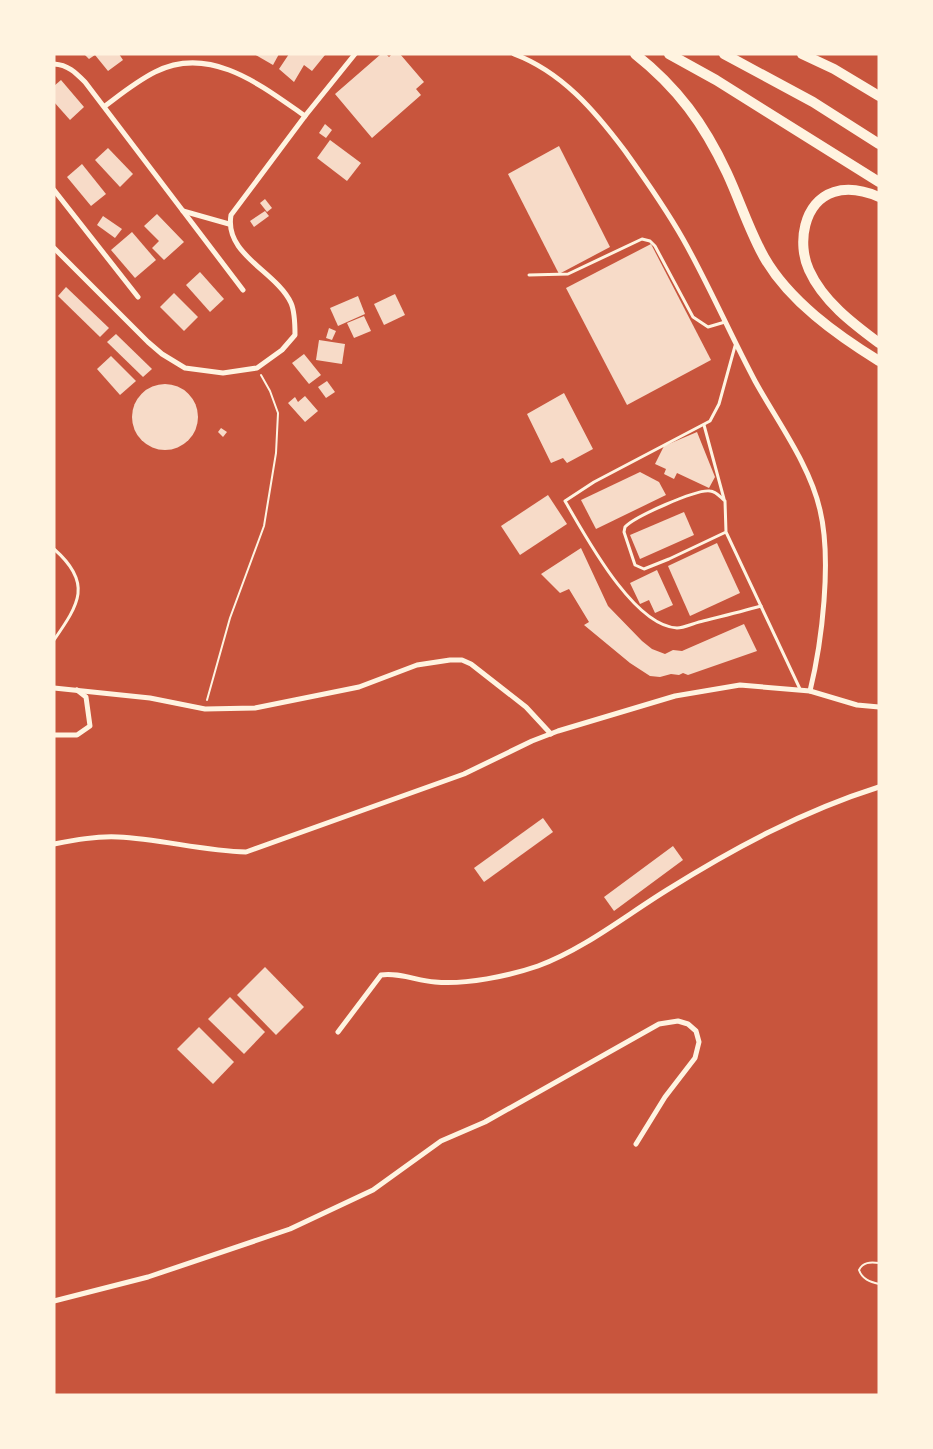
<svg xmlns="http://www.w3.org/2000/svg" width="933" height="1449" font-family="'PT Sans Narrow',sans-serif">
  <rect width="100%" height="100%" fill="#c8553d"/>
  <g fill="#f7dbc8">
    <path d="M84 54H119L123 60 108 71 95 55 89 59Z"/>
    <path d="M254 54H279L273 65Z"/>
    <path d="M289 54H324L325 55 312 71 304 65 294 82 279 69Z"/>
    <path d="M381 54H386L389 57 392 54H400L424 82 416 89 421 95 372 138 335 94Z"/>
    <path d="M61 80 84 107 70 120 54 102V86Z"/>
    <path d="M325 124 332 130 326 138 319 133Z"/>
    <path d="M330 140 361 163 347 181 317 158Z"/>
    <path d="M559 146 610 247 559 274 508 174Z"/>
    <path d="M108 148 133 174 120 187 95 160Z"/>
    <path d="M82 164 106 194 91 206 67 177Z"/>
    <path d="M265 199 272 208 267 212 260 203Z"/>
    <path d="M265 211 269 216 254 227 250 221Z"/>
    <path d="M157 214 184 242 164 260 152 248 159 241 144 226Z"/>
    <path d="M103 216 122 229 115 238 97 225Z"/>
    <path d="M132 232 156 260 135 278 111 250Z"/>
    <path d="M651 244 711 360 627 405 566 288Z"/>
    <path d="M200 272 224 299 210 312 186 285Z"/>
    <path d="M66 287 109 328 100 337 58 296Z"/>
    <path d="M174 293 198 317 184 331 160 307Z"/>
    <path d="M395 294 405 315 384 325 374 304Z"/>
    <path d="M358 296 365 314 338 326 330 308Z"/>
    <path d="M364 316 371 331 354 338 347 323Z"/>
    <path d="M329 328 336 331 332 340 326 338Z"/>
    <path d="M116 334 152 369 143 377 107 342Z"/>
    <path d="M319 340 345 344 342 364 316 360Z"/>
    <path d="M304 354 321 375 309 384 292 363Z"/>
    <path d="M111 356 136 381 120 395 97 369Z"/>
    <path d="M327 381 335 392 326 398 318 387Z"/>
    <circle cx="165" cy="417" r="33"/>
    <path d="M564 393 593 449 567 463 563 458 551 463 527 414Z"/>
    <path d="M305 396 318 411 305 422 288 403 295 397 298 402Z"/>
    <path d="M221 428 227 432 223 437 218 432Z"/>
    <path d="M697 432 715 477 709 488 677 473 674 479 664 474 666 469 655 464 664 446Z"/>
    <path d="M640 472 659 482 666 495 596 529 581 500Z"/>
    <path d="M548 495 567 524 520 555 501 526Z"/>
    <path d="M684 512 694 535 640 559 630 535Z"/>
    <path d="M717 543 740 593 690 616 668 566Z"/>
    <path d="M581 548 608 606 642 641 652 649 665 654 673 650 682 651 744 624 757 651 688 675 683 673 679 675 671 674 660 677 650 676 630 663 584 625 589 622 569 589 560 593 541 574Z"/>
    <path d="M657 570 673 605 655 613 649 600 640 604 630 583Z"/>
    <path d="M543 818 553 832 484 882 474 868Z"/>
    <path d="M673 846 683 860 614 911 604 897Z"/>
    <path d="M265 967 304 1007 276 1035 237 995Z"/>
    <path d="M230 997 265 1032 244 1054 208 1019Z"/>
    <path d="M199 1027 234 1062 213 1084 177 1049Z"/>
  </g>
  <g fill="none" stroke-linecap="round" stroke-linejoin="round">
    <g stroke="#fff3e0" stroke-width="2">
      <path d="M207 700 230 618 264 526 276 453 278 413 270 391 261 375"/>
      <path d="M879 1263C870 1262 863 1262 859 1270 862 1279 870 1282 879 1284"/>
    </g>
    <g stroke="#fff3e0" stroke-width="3">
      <path d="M529 275 568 274 642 239 650 241 655 246 693 317 708 327 725 322"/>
      <path d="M735 346 719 404 710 421 594 482 565 501C585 535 633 626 677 628 683 628 692 624 699 622 719 617 740 612 761 606"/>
      <path d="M704 425 724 499"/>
      <path d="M726 532 669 559 644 569 635 565 624 532 625 527C634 517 696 489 710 491 716 491 720 497 725 501L726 532 800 689"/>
      <path d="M54 549C93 583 79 604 54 640"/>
    </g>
    <g stroke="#fff3e0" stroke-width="5">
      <path d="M514 54C562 72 595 111 625 151 645 179 666 209 683 239 709 285 730 334 755 381 777 421 810 465 820 510 832 560 822 642 810 691"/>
      <path d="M54 64C68 65 75 72 85 82L243 290"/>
      <path d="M105 106C121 94 137 81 155 72 210 44 262 86 305 116"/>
      <path d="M54 190 138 297"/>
      <path d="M183 211 229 224"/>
      <path d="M54 248 148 342 162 354 185 368 223 373 257 368 282 350 295 335C295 325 295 312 291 303 276 271 224 255 231 215L305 116 355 54"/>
      <path d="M54 688 150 698 205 709 255 708 359 687 417 665 450 660H462L471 664 526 707 551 734"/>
      <path d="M54 735H77L90 726 86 697 77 690"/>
      <path d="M54 844C75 840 96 836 118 837 161 839 203 851 246 852L464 774 532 741 558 731 675 696 740 685 810 691 857 705 879 707"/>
      <path d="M338 1032 381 975C398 972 418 981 435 982 465 985 509 976 538 966 584 949 625 916 667 890 734 848 803 811 879 787"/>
      <path d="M54 1301 148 1277 290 1229 373 1190 441 1141 485 1122 659 1024 678 1021 688 1024 696 1031 699 1042 695 1058 665 1097 636 1144"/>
    </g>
    <g stroke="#fff3e0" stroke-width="10">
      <path d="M635 54C678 88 704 124 727 173 740 201 749 230 764 257 789 301 837 335 879 361"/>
      <path d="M669 54 716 80 879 182"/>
      <path d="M724 54 813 102 879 144"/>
      <path d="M802 54 834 69 879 96"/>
      <path d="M879 197C865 191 850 187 834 192 803 202 797 244 809 270 823 301 852 323 879 343"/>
    </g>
  </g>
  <rect width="933" height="1449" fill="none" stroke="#fff3e0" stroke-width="111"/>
</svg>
